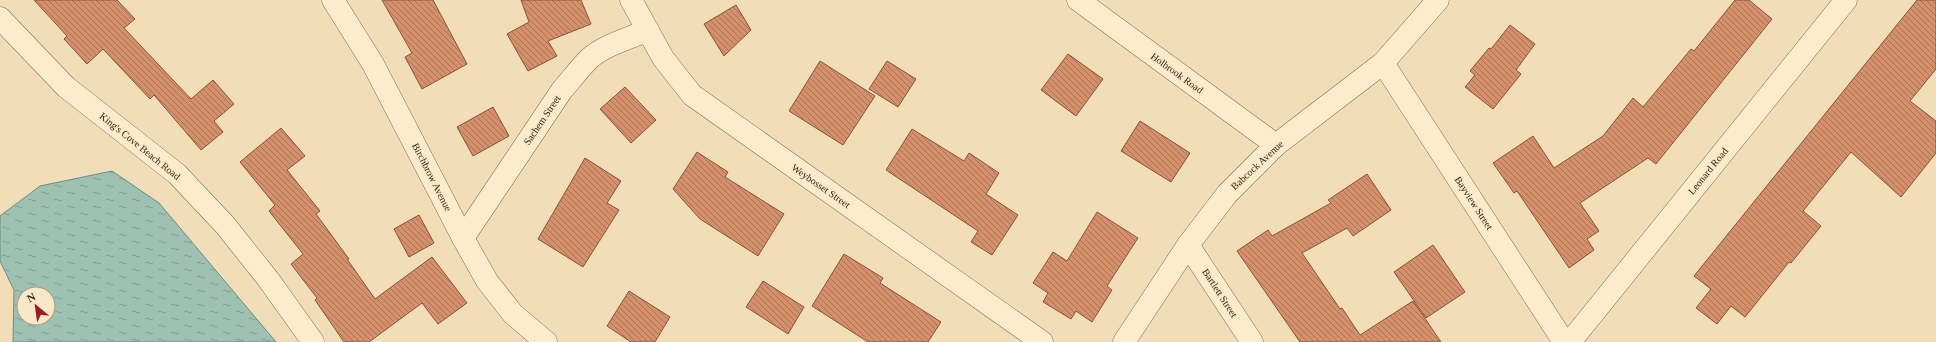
<svg xmlns="http://www.w3.org/2000/svg" width="1936" height="342" font-family="'Times New Roman',serif">
  <defs>
    <pattern id="water-ripples" width="26" height="14" patternUnits="userSpaceOnUse"><rect width="26" height="14" fill="#9ec1b4"/><path d="M2 4q2-2 4 0t4 0M15 11q2-2 4 0t4 0" fill="none" stroke="#829d92"/></pattern>
    <pattern id="building-back-hatch" width="6" height="6" patternUnits="userSpaceOnUse"><rect width="6" height="6" fill="#d3906a"/><path d="M-1 5l2 2M0 0l6 6M5-1l2 2" fill="none" stroke="#ac7556"/></pattern>
  </defs>
  <rect width="100%" height="100%" fill="#f1ddb8"/>
  <path fill="url(#water-ripples)" stroke="#658e82" fill-rule="evenodd" d="M112 171 159 203 276 342H13L14 290 0 261V216L40 186ZM24 294H48V318H24Z"/>
  <g fill="url(#building-back-hatch)" stroke="#8a5236">
    <path d="M34 0H117L135 19 124 28 191 99 213 80 234 104 214 121 223 132 201 150 154 95 150 99 103 49 87 64 64 39 67 36Z"/>
    <path d="M382 0H433L467 64 422 89 405 57 412 53Z"/>
    <path d="M521 0H581L591 24 548 41 557 56 528 71 507 34 529 22Z"/>
    <path d="M1735 0H1749L1772 19 1656 164 1648 158 1580 203 1599 231 1587 239 1594 250 1569 268 1517 191 1514 193 1493 163 1533 136 1554 168 1603 136 1633 98 1643 107 1691 49 1694 51Z"/>
    <path d="M1917 0H1936V69L1910 101 1936 121V153L1901 197 1851 152 1803 211 1821 226 1791 263 1789 262 1745 317 1731 306 1717 324 1696 308 1711 289 1694 276Z"/>
    <path d="M736 5 751 30 724 56 704 24Z"/>
    <path d="M1510 25 1535 44 1516 70 1521 74 1493 109 1465 87 1475 75 1470 71 1489 48 1491 49Z"/>
    <path d="M1068 54 1103 79 1076 116 1041 90Z"/>
    <path d="M820 61 875 96 843 145 789 111Z"/>
    <path d="M887 61 916 79 898 107 869 89Z"/>
    <path d="M625 87 656 120 631 143 600 109Z"/>
    <path d="M493 107 509 136 473 156 457 127Z"/>
    <path d="M1140 121 1190 153 1171 182 1121 151Z"/>
    <path d="M281 128 305 156 287 170 320 211 316 214 349 259H347L375 299 432 257 467 303 438 324 422 303 369 342H344L315 300 317 298 291 264 303 254 269 211 275 205 240 162Z"/>
    <path d="M912 129 964 161 969 153 999 173 986 194 1018 215 992 255 971 242 978 231 886 170Z"/>
    <path d="M697 152 728 172 725 177 784 214 758 256 700 219 673 189Z"/>
    <path d="M585 158 621 181 607 203 619 210 583 267 538 239Z"/>
    <path d="M1367 174 1391 210 1353 236 1347 228 1302 253 1340 309 1342 308 1360 335 1413 301 1441 342H1300L1237 251 1268 230 1272 236 1331 203 1328 200Z"/>
    <path d="M1097 212 1138 238 1107 286 1112 290 1092 322 1076 311 1071 319 1043 302 1048 293 1033 283 1053 252 1067 261Z"/>
    <path d="M419 215 434 243 409 257 394 229Z"/>
    <path d="M1433 245 1465 292 1426 318 1394 272Z"/>
    <path d="M844 254 883 278 880 283 941 322 928 342H868L812 306Z"/>
    <path d="M763 281 804 307 788 334 746 307Z"/>
    <path d="M629 291 670 317 655 342H631L607 326Z"/>
  </g>
  <g fill="none" stroke-linecap="round" stroke-linejoin="round">
    <defs>
      <g id="minor">
        <path d="M333 0 373 64 463 238 487 281 513 314 546 342"/>
        <path d="M631 0 663 58 692 95 1042 342"/>
        <path d="M1078 0 1276 145"/>
        <path d="M0 18 66 87 177 174 225 225 268 279 313 342"/>
        <path d="M1383 63 1564 342"/>
        <path d="M463 238 562 90C571 80 579 69 589 59 604 45 629 39 648 30"/>
        <path d="M1188 245 1252 342"/>
        <path d="M1124 342 1188 245 1227 194 1276 145 1383 63 1438 0"/>
        <path d="M1570 342 1846 0"/>
      </g>
    </defs>
    <use href="#minor" stroke="#896c52" stroke-width="23"/>
    <use href="#minor" stroke="#fcebcc" stroke-width="22"/>
  </g>
  <g text-anchor="middle" dominant-baseline="central" stroke-width="3" stroke-linejoin="round" paint-order="stroke">
    <g font-size="10" fill="#362519" stroke="#f8e8c8">
      <text transform="translate(1177 73) rotate(36)">Holbrook Road</text>
      <text transform="translate(542 120) rotate(-56)">Sachem Street</text>
      <text transform="translate(140 146) rotate(39)">King's Cove Beach Road</text>
      <text transform="translate(1257 165) rotate(-43)">Babcock Avenue</text>
      <text transform="translate(1708 171) rotate(-51)">Leonard Road</text>
      <text transform="translate(432 177) rotate(63)">Birchbrow Avenue</text>
      <text transform="translate(821 186) rotate(35)">Weybosset Street</text>
      <text transform="translate(1474 203) rotate(57)">Bayview Street</text>
      <text transform="translate(1220 293) rotate(57)">Bartlett Street</text>
    </g>
  </g>
  <g transform="translate(36 306) rotate(331)"><circle r="19" fill="#f8e8c8" stroke="#aa9a82"/>
  <path d="M0-3L7 15L0 10L-7 15Z" fill="#9d1d25"/>
  <text y="-6" font-size="11" font-weight="bold" text-anchor="middle" fill="#362519">N</text>
  </g>
</svg>
